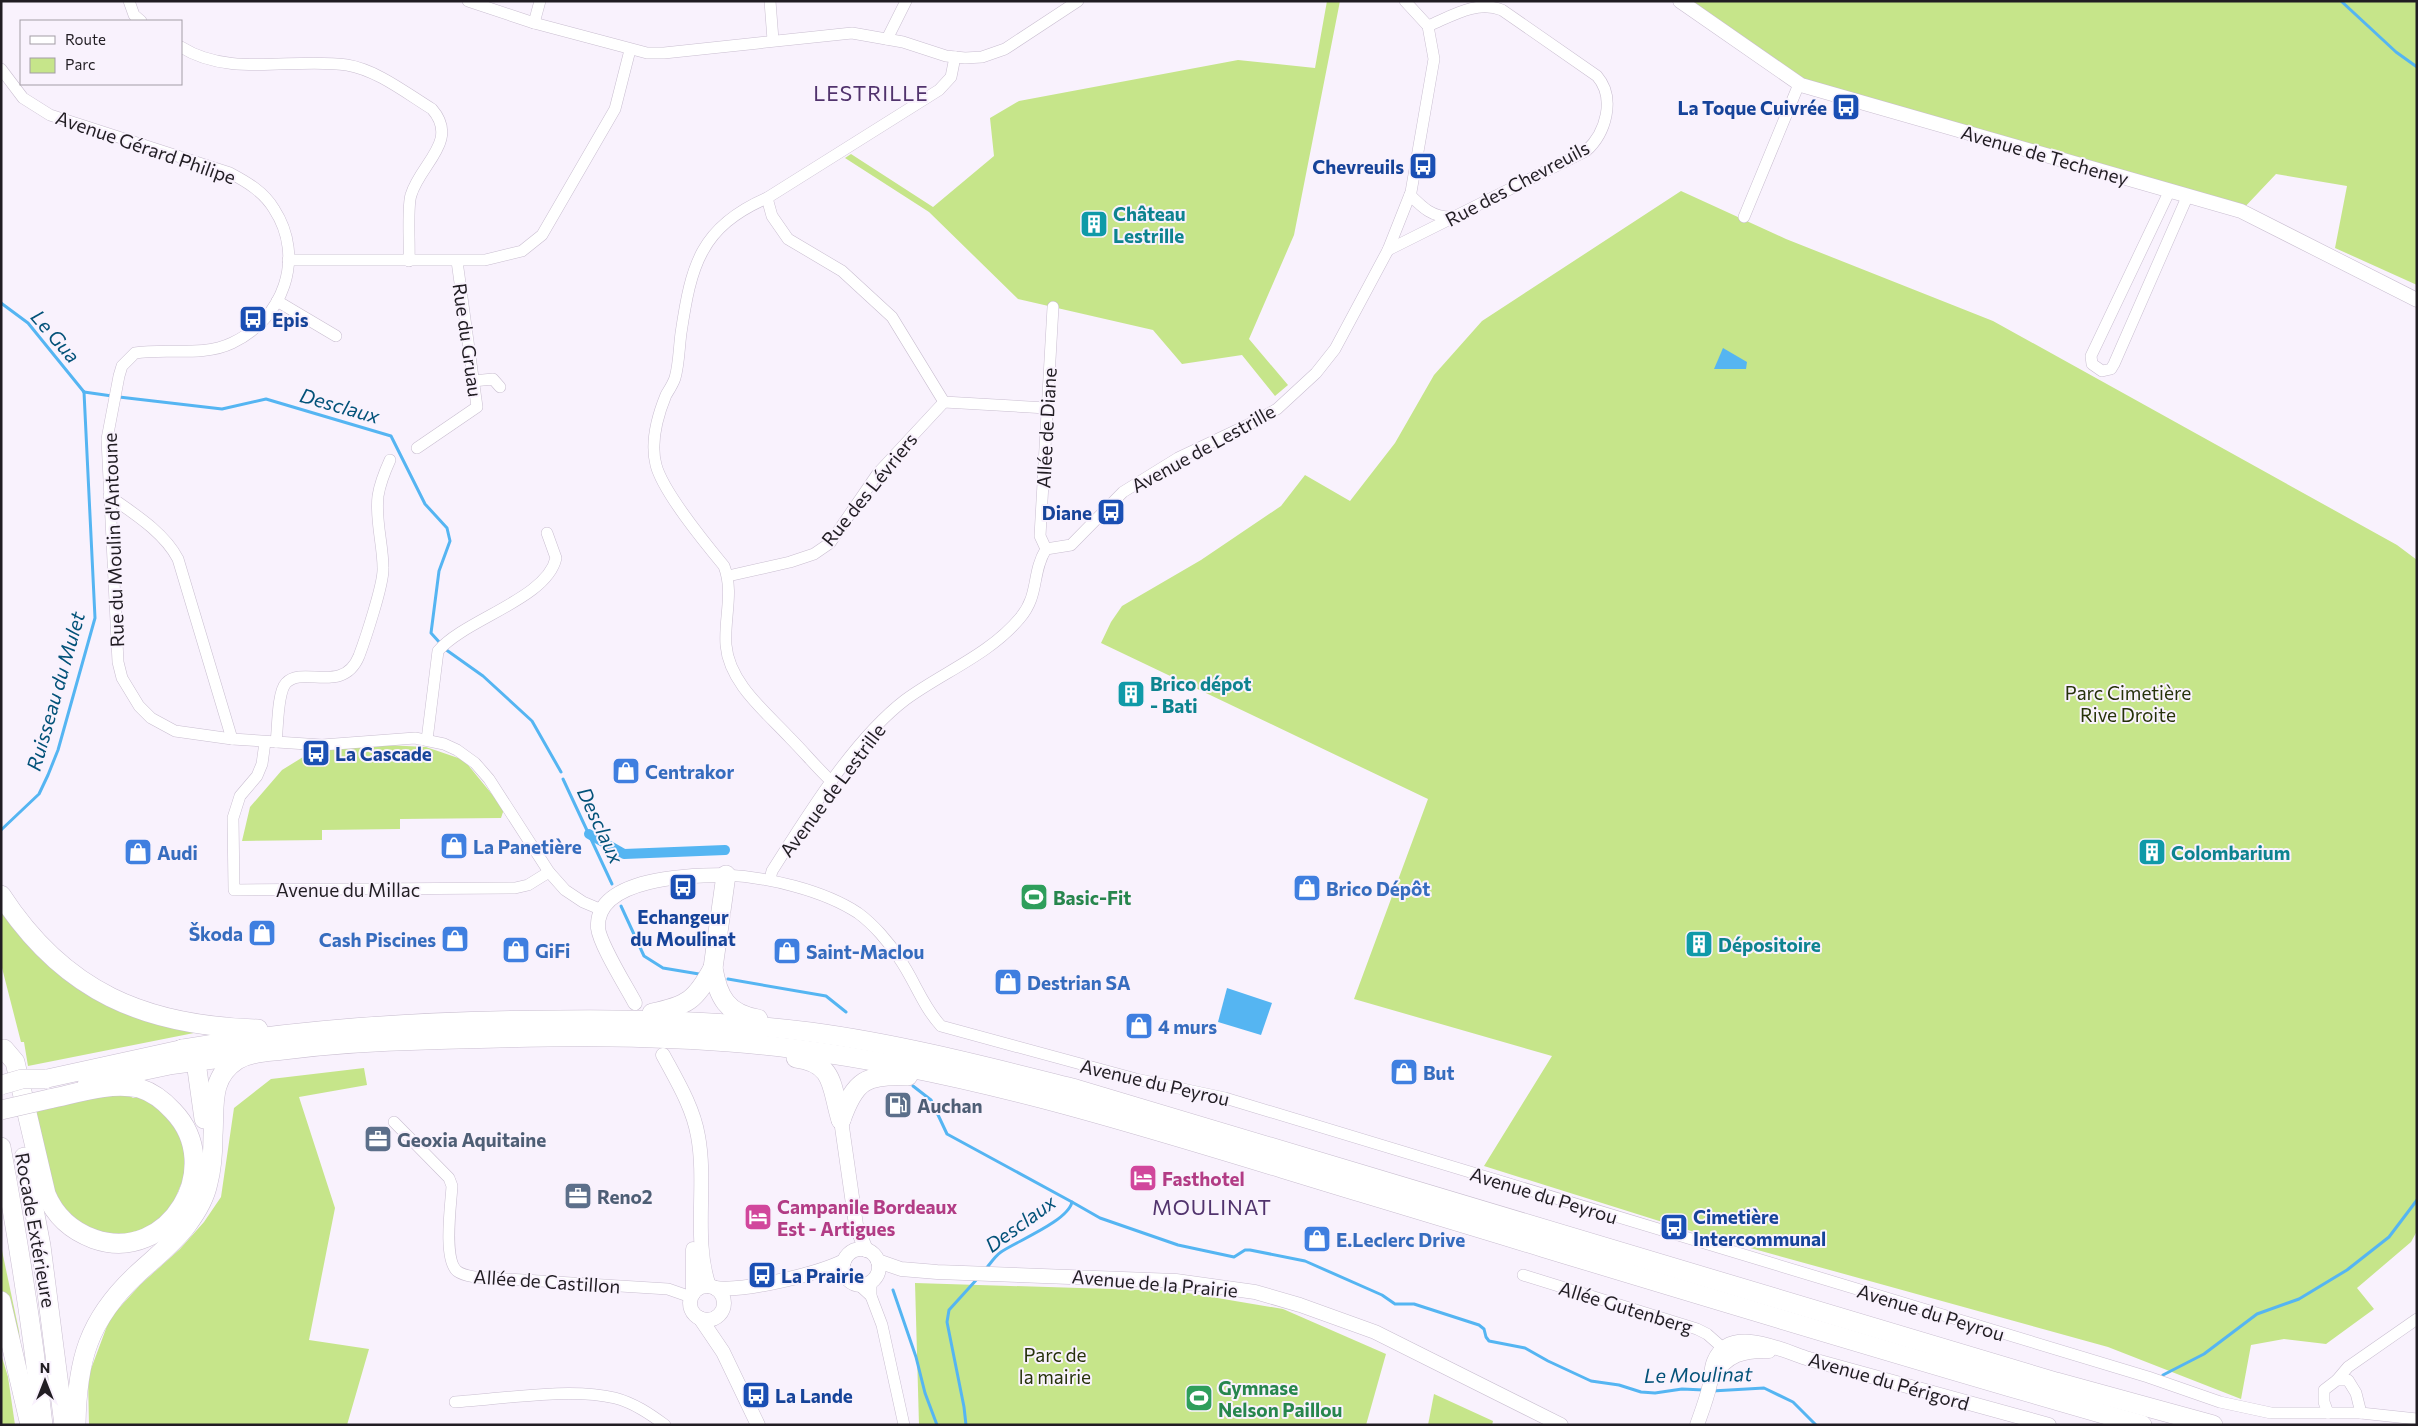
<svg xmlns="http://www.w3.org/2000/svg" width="2418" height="1426" font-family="Commissioner,sans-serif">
  <rect width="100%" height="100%" fill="#f9f2fd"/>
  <g fill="#c6e58a">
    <path d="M1327 1H1340L1294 235 1249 339 1288 385 1275 396 1242 355 1182 364 1153 330 1018 299 929 212 845 158 851 154 933 207 994 156 990 118 1019 101 1238 60 1315 68Z"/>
    <path d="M1680 1H2417V285L2335 248 2347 186 2276 174 2241 211 1801 85Z"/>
    <path d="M1681 191 1786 239 1993 321 2397 545 2417 560V1231L2411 1242 2357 1288 2374 1309 2326 1344 2284 1339 2251 1345 2241 1399 2108 1347 1707 1236 1484 1166 1552 1056 1354 999 1428 799 1101 643 1111 622 1122 606 1201 560 1281 506 1305 475 1350 501 1395 443 1434 375 1482 321Z"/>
    <path d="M386 745 426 747 464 760 504 809 501 818 400 819V829L322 830V840L242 841 250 807 282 770 316 749Z"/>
    <path d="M1 904 60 969 204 1031 28 1066 24 1042H21L1 964Z"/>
    <path d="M364 1068 367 1085 299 1097 335 1208 309 1340 369 1349 347 1425H89L88 1377 110 1318 140 1285 180 1249 204 1222 221 1197 234 1108 271 1079Z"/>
    <path d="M128 1095 133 1098 147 1095 174 1120 189 1165 170 1211 150 1227 123 1235 102 1233 82 1226 57 1202 33 1112 97 1096Z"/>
    <path d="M1 1246 19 1331 22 1361 1 1289Z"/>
    <path d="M915 1283 1176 1291 1283 1309 1386 1354 1366 1425H919Z"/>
    <path d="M1 1354 8 1377 15 1425H1Z"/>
    <path d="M1434 1394 1493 1421 1492 1425H1428Z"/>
  </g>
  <g fill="#55b5f2">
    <path d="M1723 348 1747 362 1746 369H1714Z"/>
    <path d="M1227 988 1272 1003 1261 1035 1218 1022Z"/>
  </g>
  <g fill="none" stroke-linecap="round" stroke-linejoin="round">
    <g stroke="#55b5f2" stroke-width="3">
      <path d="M2341 1 2396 52 2417 67"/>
      <path d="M1 303 28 323 84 392"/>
      <path d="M84 392 112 396"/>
      <path d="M119 397 222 409 266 399 391 436 425 504 447 528 450 541 439 571 431 633 440 643"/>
      <path d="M445 649 483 676 532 721 561 772"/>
      <path d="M563 779 612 884"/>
      <path d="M1 830 39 794 48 775 58 750 95 618 84 392"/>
      <path d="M621 906 644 956 663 968 699 974"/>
      <path d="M728 979 826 996 846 1012"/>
      <path d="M913 1086 931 1100 947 1134 1072 1202C1068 1221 1017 1241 1001 1252 995 1256 990 1264 985 1270"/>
      <path d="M1072 1202 1100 1218 1178 1245 1234 1257 1245 1250H1250L1305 1261 1382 1295 1395 1304H1414L1479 1325 1484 1329 1486 1337 1489 1341 1525 1348 1548 1361 1591 1381 1619 1385 1641 1392 1655 1393 1682 1389 1704 1390"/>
      <path d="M893 1290 916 1357 925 1393 937 1425"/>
      <path d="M2163 1375 2204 1354 2257 1314 2299 1299 2347 1270 2389 1237 2417 1200"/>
      <path d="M1712 1391 1764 1388 1793 1402 1816 1425"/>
      <path d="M966 1425 964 1407 947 1322 949 1310 978 1278"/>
    </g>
    <path stroke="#55b5f2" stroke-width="10" d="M589 834 624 854 725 850"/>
    <defs>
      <g id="minor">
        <path d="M129 1 134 15 141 21"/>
        <path d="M468 1 534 23 647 53H664L852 33 903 42 946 56 965 58 982 57 1005 49 1078 1"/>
        <path d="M770 1 773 40"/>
        <path d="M534 23 540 1"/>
        <path d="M887 39 906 1"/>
        <path d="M181 47C230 78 293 57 347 65 377 70 406 93 432 109 460 141 420 164 411 195 407 207 410 245 409 261"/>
        <path d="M1 69 23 98 50 115 230 173C247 182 264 192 274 209 306 258 283 319 232 343 203 357 166 348 135 353L122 366 119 376 107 439 118 662 122 678 139 706 151 718 175 731 232 739 322 745 415 738 444 744 457 750 475 763 489 779 549 872 565 890 583 902 602 910"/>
        <path d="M2170 190 2091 356 2092 364 2102 371 2111 369 2114 364 2188 195"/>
        <path d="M1410 195C1423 208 1432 217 1451 217"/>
        <path d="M767 198 772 216 788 239 842 271 892 317 944 402 1047 408"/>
        <path d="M1744 217 1799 84"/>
        <path d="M1388 250 1586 151C1606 133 1616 98 1597 76L1502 10C1476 0 1452 16 1428 26"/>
        <path d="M288 260H485L522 251 542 235 615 109 630 50"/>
        <path d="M277 301 336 336"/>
        <path d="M473 381 493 379 500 387"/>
        <path d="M417 448 477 407 457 261"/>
        <path d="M109 496C133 513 164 532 178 559L232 739"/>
        <path d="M1046 549 1040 536 1053 307"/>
        <path d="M728 576 790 562 814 554 830 543 878 473 944 402"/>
        <path d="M427 740 438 651C465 619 547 599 556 558L547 533"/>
        <path d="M265 742 262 764 257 776 240 796 233 818 234 890 515 888 528 885 549 872"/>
        <path d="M276 742C278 729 277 693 286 683 303 665 343 695 359 656 365 640 384 583 383 568 383 544 375 520 378 496 380 483 385 471 390 460"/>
        <path d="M832 782C817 768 804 752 790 738 766 712 729 683 726 645 724 618 734 592 724 566 705 543 663 492 656 465 650 442 657 417 666 395 669 390 673 384 675 378 679 364 679 348 681 333 691 266 700 227 767 198L939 90 951 77 955 57"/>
        <path d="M726 875C767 877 823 890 858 913 873 924 889 942 899 958 915 981 922 1005 941 1026L1136 1079 1225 1098 2148 1377 2220 1402 2271 1413H2361L2417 1419"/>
        <path d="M770 879 772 871C807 816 853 740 905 700 943 672 989 655 1020 618 1040 594 1031 574 1046 549L1071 545 1123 492 1178 458 1252 423 1277 409 1316 373 1335 349 1388 250 1411 192 1434 59 1428 26 1405 1"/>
        <path d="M394 1122 449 1178 452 1186C451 1204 443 1259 457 1271 462 1275 469 1276 475 1277L668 1289 691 1297"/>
        <path d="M1523 1275 1697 1329 1707 1334 1724 1349V1355"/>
        <path d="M871 1282V1296L882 1325 904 1425"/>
        <path d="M859 1285 871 1296"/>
        <path d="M2337 1380 2348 1367 2417 1319"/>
        <path d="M455 1402C502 1399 570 1387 615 1398 634 1403 650 1414 665 1425"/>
        <path d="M2328 1413 2324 1402V1390L2337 1380H2348L2356 1393 2361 1413"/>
      </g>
      <g id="tertiary">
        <path d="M1680 1 1801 85 2241 211 2417 300"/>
        <path d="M635 1003C626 986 600 945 598 928 595 877 692 875 726 875"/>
        <path d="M663 1055C677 1081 693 1107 698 1136 707 1184 693 1240 709 1286"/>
        <path d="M841 1120 856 1225 866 1250"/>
        <circle cx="861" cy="1267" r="18"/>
        <path d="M878 1261 901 1269 937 1272 1176 1281 1255 1292 1300 1305 1375 1332 1561 1425"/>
        <circle cx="707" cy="1303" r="17"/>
        <path d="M715 1288C743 1292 818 1274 844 1261"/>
        <path d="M693 1294V1249"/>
        <path d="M700 1318 723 1352 758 1425"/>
        <path d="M1714 1377C1726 1355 1744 1350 1769 1351"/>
        <path d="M1697 1425C1702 1411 1707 1398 1710 1384 1711 1376 1711 1368 1714 1361 1730 1323 1783 1351 1809 1359L2049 1425"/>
      </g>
      <g id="primary">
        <path d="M45 1079 182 1049"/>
        <path d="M87 1083 172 1065 248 1055"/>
      </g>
      <g id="trunk">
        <path d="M726 875 713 968C718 997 727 1014 758 1019"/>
        <path d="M1 895C64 992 145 1026 258 1029"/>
        <path d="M652 1013C687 1006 696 1000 713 968"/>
        <path d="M4 1049 15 1062 46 1194C55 1216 72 1231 94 1239 169 1265 227 1167 173 1111 164 1101 152 1092 139 1088 109 1082 78 1093 49 1099"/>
        <path d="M182 1049C306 1028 430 1020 557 1020 641 1019 726 1021 810 1032 900 1044 988 1067 1076 1089L2056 1382 2213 1425"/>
        <path d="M182 1049 193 1056 196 1062 204 1119"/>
        <path d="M796 1058C836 1063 831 1089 841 1120"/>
        <path d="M841 1120C855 1080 866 1074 908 1076"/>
        <path d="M1 1147C18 1239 33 1332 43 1425"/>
        <path d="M24 1157 41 1246 64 1425"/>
        <path d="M1 1301 30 1425"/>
        <path d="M76 1425C77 1361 88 1320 136 1275 153 1259 173 1244 187 1225 196 1213 205 1198 208 1183 212 1168 213 1151 213 1135 215 1107 209 1078 237 1060 251 1052 268 1052 283 1050 331 1044 379 1041 426 1040 549 1036 674 1033 796 1049 990 1074 1177 1137 1363 1193 1622 1271 1881 1351 2142 1425"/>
      </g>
    </defs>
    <use href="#minor" stroke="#c9bed0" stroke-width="12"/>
    <use href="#tertiary" stroke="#c9bed0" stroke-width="15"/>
    <use href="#primary" stroke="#c9bed0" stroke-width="19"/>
    <use href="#trunk" stroke="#c9bed0" stroke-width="20"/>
    <use href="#minor" stroke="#fff" stroke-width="11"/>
    <use href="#tertiary" stroke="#fff" stroke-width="14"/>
    <use href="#primary" stroke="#fff" stroke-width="18"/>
    <use href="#trunk" stroke="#fff" stroke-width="19"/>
    <defs>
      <g id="trunk-bridge">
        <path d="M1 1085 22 1079H45"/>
        <path d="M1 1110 49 1099"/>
      </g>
    </defs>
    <use href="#trunk-bridge" stroke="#c9bed0" stroke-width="20" stroke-linecap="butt"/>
    <use href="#trunk-bridge" stroke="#fff" stroke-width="19"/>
  </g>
  <defs>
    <symbol id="bus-square" viewBox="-11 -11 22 22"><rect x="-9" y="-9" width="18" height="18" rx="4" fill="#1a4fb4" stroke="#f9f2fd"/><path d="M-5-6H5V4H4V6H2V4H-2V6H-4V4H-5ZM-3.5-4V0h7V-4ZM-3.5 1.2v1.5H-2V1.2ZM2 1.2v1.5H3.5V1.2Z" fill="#fff"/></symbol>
    <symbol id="building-square" viewBox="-11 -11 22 22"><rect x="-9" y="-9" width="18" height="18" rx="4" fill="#0f9aa8" stroke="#f9f2fd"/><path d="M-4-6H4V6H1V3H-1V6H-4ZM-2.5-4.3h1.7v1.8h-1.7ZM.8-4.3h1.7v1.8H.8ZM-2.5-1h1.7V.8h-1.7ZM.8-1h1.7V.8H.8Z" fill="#fff"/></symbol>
    <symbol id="shop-square" viewBox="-11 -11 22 22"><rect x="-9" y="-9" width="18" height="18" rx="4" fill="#3f7fe0" stroke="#f9f2fd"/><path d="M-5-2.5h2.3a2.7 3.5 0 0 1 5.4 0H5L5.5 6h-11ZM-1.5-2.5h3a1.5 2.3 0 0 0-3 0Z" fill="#fff"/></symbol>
    <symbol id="stadium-square" viewBox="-11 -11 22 22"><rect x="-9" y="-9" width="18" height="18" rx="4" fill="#2e9e5b" stroke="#f9f2fd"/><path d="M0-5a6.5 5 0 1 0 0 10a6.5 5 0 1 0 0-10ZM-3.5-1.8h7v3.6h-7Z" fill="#fff"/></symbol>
    <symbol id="fuel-square" viewBox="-11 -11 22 22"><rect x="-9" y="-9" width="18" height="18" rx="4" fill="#5c6f8a" stroke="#f9f2fd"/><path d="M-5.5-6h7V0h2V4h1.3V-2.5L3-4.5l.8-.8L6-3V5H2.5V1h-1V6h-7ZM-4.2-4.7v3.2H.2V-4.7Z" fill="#fff"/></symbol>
    <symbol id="office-square" viewBox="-11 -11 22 22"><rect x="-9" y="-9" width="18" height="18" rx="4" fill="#5c6f8a" stroke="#f9f2fd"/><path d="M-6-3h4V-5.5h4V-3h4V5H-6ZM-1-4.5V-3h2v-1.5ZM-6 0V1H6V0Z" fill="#fff"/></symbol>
    <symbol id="hotel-square" viewBox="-11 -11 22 22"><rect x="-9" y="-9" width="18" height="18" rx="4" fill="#d1479c" stroke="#f9f2fd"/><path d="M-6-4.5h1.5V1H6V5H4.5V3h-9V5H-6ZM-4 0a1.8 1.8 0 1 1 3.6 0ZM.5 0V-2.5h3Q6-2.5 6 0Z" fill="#fff"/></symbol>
  </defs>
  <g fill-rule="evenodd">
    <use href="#bus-square" x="1830" y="91" width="32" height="32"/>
    <use href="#bus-square" x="1407" y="150" width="32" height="32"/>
    <use href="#building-square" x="1078" y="208" width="32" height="32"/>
    <use href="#bus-square" x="237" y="303" width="32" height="32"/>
    <use href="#bus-square" x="1095" y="496" width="32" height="32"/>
    <use href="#building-square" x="1115" y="678" width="32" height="32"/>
    <use href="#bus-square" x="300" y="737" width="32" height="32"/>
    <use href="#shop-square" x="610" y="755" width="32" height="32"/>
    <use href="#shop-square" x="438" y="830" width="32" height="32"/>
    <use href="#shop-square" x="122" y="836" width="32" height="32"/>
    <use href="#building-square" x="2136" y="836" width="32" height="32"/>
    <use href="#bus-square" x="667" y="871" width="32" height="32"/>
    <use href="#shop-square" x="1291" y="872" width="32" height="32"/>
    <use href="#stadium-square" x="1018" y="881" width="32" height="32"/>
    <use href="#shop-square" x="246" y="917" width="32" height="32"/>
    <use href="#shop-square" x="439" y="923" width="32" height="32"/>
    <use href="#building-square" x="1683" y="928" width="32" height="32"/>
    <use href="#shop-square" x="500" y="934" width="32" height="32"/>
    <use href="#shop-square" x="771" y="935" width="32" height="32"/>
    <use href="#shop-square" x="992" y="966" width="32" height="32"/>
    <use href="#shop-square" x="1123" y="1010" width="32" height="32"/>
    <use href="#shop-square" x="1388" y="1056" width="32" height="32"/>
    <use href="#fuel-square" x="882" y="1089" width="32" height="32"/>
    <use href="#office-square" x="362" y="1123" width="32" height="32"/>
    <use href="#hotel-square" x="1127" y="1162" width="32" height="32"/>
    <use href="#office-square" x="562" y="1180" width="32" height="32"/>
    <use href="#hotel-square" x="742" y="1201" width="32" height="32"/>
    <use href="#bus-square" x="1658" y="1211" width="32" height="32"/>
    <use href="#shop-square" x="1301" y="1223" width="32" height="32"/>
    <use href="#bus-square" x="746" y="1259" width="32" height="32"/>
    <use href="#bus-square" x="740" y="1379" width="32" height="32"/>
    <use href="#stadium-square" x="1183" y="1382" width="32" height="32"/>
  </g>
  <g text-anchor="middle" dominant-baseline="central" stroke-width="4" stroke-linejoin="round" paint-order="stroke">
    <g font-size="19" font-weight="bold" fill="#164399" stroke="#f9f2fd" text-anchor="start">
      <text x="1827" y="107" text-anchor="end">La Toque Cuivrée</text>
      <text x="1404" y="166" text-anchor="end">Chevreuils</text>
      <text x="272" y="319">Epis</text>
      <text x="1092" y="512" text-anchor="end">Diane</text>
      <text x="335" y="753">La Cascade</text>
      <text x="683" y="916" text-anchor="middle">Echangeur<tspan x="683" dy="22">du Moulinat</tspan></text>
      <text x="1693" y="1216">Cimetière<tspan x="1693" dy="22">Intercommunal</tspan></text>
      <text x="781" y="1275">La Prairie</text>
      <text x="775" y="1395">La Lande</text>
    </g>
    <g font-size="19" fill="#211d23" stroke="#f9f2fd">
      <text transform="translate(146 147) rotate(19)">Avenue Gérard Philipe</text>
      <text transform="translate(2045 155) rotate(16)">Avenue de Techeney</text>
      <text transform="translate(1517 183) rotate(-28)">Rue des Chevreuils</text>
      <text transform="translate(468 340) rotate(82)">Rue du Gruau</text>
      <text transform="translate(1046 428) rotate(-87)">Allée de Diane</text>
      <text transform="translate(1203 448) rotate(-29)">Avenue de Lestrille</text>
      <text transform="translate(869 489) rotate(-51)">Rue des Lévriers</text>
      <text transform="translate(113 540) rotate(-92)">Rue du Moulin d'Antoune</text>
      <text transform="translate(832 790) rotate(-53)">Avenue de Lestrille</text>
      <text x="348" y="889">Avenue du Millac</text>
      <text transform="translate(1155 1082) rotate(13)">Avenue du Peyrou</text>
      <text transform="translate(1544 1195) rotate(17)">Avenue du Peyrou</text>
      <text transform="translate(36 1230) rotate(80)">Rocade Extérieure</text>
      <text transform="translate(547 1281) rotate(4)">Allée de Castillon</text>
      <text transform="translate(1155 1283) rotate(5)">Avenue de la Prairie</text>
      <text transform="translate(1626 1307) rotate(17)">Allée Gutenberg</text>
      <text transform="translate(1931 1312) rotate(17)">Avenue du Peyrou</text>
      <text transform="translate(1889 1381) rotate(16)">Avenue du Périgord</text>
    </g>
    <g font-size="19" font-weight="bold" fill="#0d838f" stroke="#f9f2fd" text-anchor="start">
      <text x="1113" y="213">Château<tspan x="1113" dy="22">Lestrille</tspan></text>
      <text x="1150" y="683">Brico dépot<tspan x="1150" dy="22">- Bati</tspan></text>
      <text x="2171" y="852">Colombarium</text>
      <text x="1718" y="944">Dépositoire</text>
    </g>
    <g font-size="19" fill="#26320a" stroke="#f9f2fd">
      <text x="2128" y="692">Parc Cimetière<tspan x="2128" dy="22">Rive Droite</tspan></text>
      <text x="1055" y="1354">Parc de<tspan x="1055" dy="22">la mairie</tspan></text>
    </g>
    <g font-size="19" font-weight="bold" fill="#366cbe" stroke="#f9f2fd" text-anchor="start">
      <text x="645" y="771">Centrakor</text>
      <text x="473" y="846">La Panetière</text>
      <text x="157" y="852">Audi</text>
      <text x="1326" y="888">Brico Dépôt</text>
      <text x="243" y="933" text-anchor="end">Škoda</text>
      <text x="436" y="939" text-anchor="end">Cash Piscines</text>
      <text x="535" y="950">GiFi</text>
      <text x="806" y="951">Saint-Maclou</text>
      <text x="1027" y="982">Destrian SA</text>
      <text x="1158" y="1026">4 murs</text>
      <text x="1423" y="1072">But</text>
      <text x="1336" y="1239">E.Leclerc Drive</text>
    </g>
    <g font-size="19" font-weight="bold" fill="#27864d" stroke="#f9f2fd" text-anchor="start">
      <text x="1053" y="897">Basic-Fit</text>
      <text x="1218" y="1387">Gymnase<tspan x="1218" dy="22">Nelson Paillou</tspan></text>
    </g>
    <g font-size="19" font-weight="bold" fill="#4e5e75" stroke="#f9f2fd" text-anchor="start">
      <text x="917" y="1105">Auchan</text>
      <text x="397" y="1139">Geoxia Aquitaine</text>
      <text x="597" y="1196">Reno2</text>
    </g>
    <g font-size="19" font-weight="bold" fill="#b23c85" stroke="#f9f2fd" text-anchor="start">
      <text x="1162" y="1178">Fasthotel</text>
      <text x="777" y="1206">Campanile Bordeaux<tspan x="777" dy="22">Est - Artigues</tspan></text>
    </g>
    <g font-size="20" font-style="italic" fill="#035279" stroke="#f9f2fd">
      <text transform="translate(56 336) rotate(49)">Le Gua</text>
      <text transform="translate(340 405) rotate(16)">Desclaux</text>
      <text transform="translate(55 691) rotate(-74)">Ruisseau du Mulet</text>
      <text transform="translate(601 825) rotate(65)">Desclaux</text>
      <text transform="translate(1020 1223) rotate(-36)">Desclaux</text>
      <text transform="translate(1698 1374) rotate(-1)">Le Moulinat</text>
    </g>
    <g font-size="21" letter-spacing="1" fill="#51336d" stroke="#f9f2fd">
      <text x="871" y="92">LESTRILLE</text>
      <text x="1212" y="1206">MOULINAT</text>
    </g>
  </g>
  <rect width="2418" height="1426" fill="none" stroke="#211d23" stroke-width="5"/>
  <rect x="20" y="20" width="162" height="65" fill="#f9f2fd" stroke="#a39da6"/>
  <rect x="30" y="36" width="25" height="8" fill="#ffffff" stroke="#a39da6"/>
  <text x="65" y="45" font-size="15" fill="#211d23">Route</text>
  <rect x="30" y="58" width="25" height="15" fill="#c6e58a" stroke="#a39da6"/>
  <text x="65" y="70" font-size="15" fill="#211d23">Parc</text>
  <g transform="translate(45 1381)" stroke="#f9f2fd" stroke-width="4" paint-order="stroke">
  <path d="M0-4L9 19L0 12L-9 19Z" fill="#211d23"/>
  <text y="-8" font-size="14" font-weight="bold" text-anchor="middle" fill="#211d23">N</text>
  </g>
</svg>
